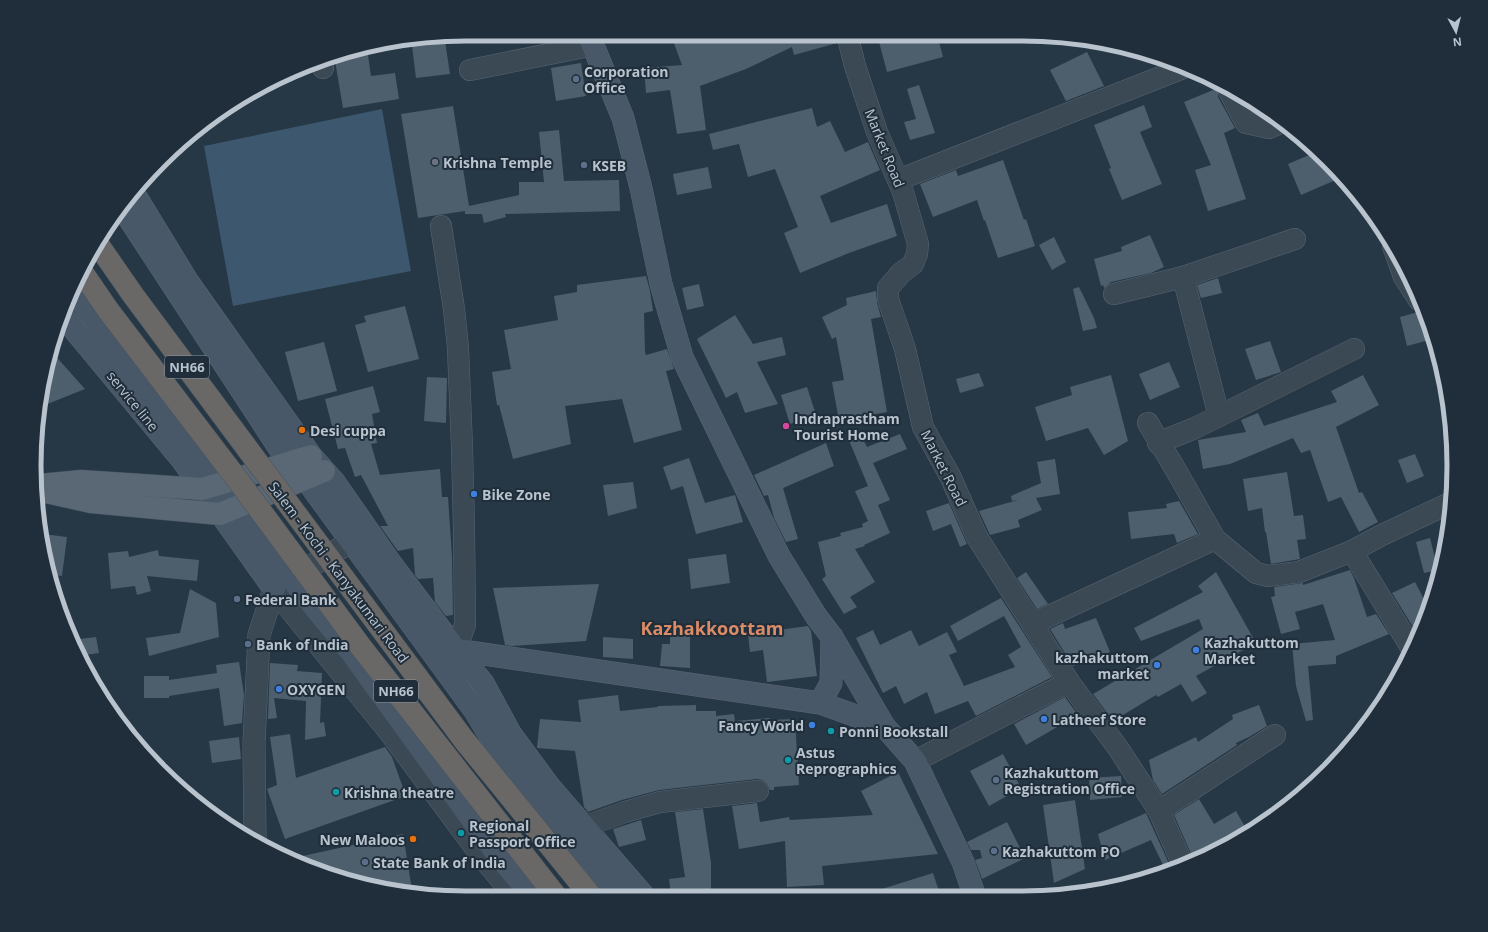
<svg xmlns="http://www.w3.org/2000/svg" width="1488" height="932" font-family="'Open Sans',sans-serif">
  <rect width="100%" height="100%" fill="#263745"/>
  <path fill="#3c576e" d="M382 109 411 271 233 306 204 146Z"/>
  <g fill="#4d5f6d">
    <path d="M672 38H836L837 43 794 55 792 47 746 69 700 86 706 130 677 134 670 90 646 93 644 68 682 65Z"/>
    <path d="M878 38H938L943 57 887 72Z"/>
    <path d="M445 41 450 74 416 78 412 46Z"/>
    <path d="M367 48 371 76 395 73 399 99 343 108 334 55Z"/>
    <path d="M1087 52 1104 86 1066 101 1050 70Z"/>
    <path d="M581 63 586 96 556 101 551 68Z"/>
    <path d="M919 85 935 133 910 140 904 122 916 119 907 89Z"/>
    <path d="M1218 88V97L1235 128 1224 133 1246 199 1208 211 1195 170 1211 165 1184 102Z"/>
    <path d="M1249 102 1252 104 1268 114 1266 115 1254 112Z"/>
    <path d="M1144 105 1152 127 1140 132 1162 184 1122 200 1109 169 1111 168 1094 125Z"/>
    <path d="M453 106 469 206 519 195V182H544L539 132 559 130 564 181 619 180 620 211 505 214 506 217 484 223 482 214H465V211L418 218 401 114Z"/>
    <path d="M812 108 817 127 830 121 845 152 868 142 880 170 820 196 831 223 887 204 897 236 849 253 800 273 784 233 798 227 775 169 748 177 739 144 713 150 709 134Z"/>
    <path d="M1316 152 1333 169 1338 179 1301 195 1288 164Z"/>
    <path d="M1003 160 1024 220 1026 219 1035 246 998 258 985 220 984 221 977 200 933 217 920 184 956 170 958 176Z"/>
    <path d="M708 167 712 188 677 195 673 174Z"/>
    <path d="M1150 235 1164 267 1151 273 1111 282 1104 288 1103 285 1101 286 1094 259 1122 251 1121 247Z"/>
    <path d="M1054 237 1066 262 1052 270 1039 245Z"/>
    <path d="M646 276 650 291 653 311 644 313 645 352 646 355 667 349 674 369 666 371 682 430 634 443 622 399 565 406 571 444 513 459 499 405H497L492 372 511 369 504 330 558 320 554 296 577 292V285Z"/>
    <path d="M1218 278 1222 293 1201 298 1197 285Z"/>
    <path d="M699 284 704 306 687 310 682 288Z"/>
    <path d="M1079 287 1094 318 1097 328 1083 331 1073 289Z"/>
    <path d="M876 291 877 303 881 317 871 319 887 412 839 421 832 382 844 380 836 337 832 339 822 317 847 305 846 298Z"/>
    <path d="M405 306 419 359 368 372 355 325 366 322 364 316Z"/>
    <path d="M1418 312 1421 323 1428 321 1433 339 1407 346 1400 317Z"/>
    <path d="M735 315 753 344 782 337 786 355 757 362 778 404 745 413 737 392 726 398 697 339Z"/>
    <path d="M1270 341 1281 372 1256 380 1245 349Z"/>
    <path d="M324 342 337 391 298 401 285 352Z"/>
    <path d="M51 351 85 389 40 407 42 382Z"/>
    <path d="M1169 362 1180 387 1150 400 1139 374Z"/>
    <path d="M979 373 984 386 960 393 956 379Z"/>
    <path d="M1111 375 1128 441 1104 455 1088 428 1046 441 1035 407 1072 395 1070 387Z"/>
    <path d="M1363 375 1379 405 1336 427 1359 493 1362 492 1378 522 1359 532 1341 497 1328 502 1310 450 1301 453 1293 438 1230 464 1203 469 1198 440 1246 432 1241 420 1258 413 1264 426 1337 402 1331 391Z"/>
    <path d="M427 377 447 378 446 423 424 421Z"/>
    <path d="M373 386 380 412 372 414 377 443 371 444 380 475 440 469 442 497H448L452 557 453 615 446 616 435 602 433 578 418 579 415 575 413 548 398 551 380 526H388L361 475 355 477 345 448 338 449 325 399Z"/>
    <path d="M807 387 816 415 790 424 781 395Z"/>
    <path d="M860 433 867 447 900 434 907 449 873 463 890 500 878 505 890 533 864 545 865 546 855 549 875 582 850 597 857 607 844 614 822 579 826 576 818 542 841 536 840 533 863 527 862 524 868 521 855 491 868 486 848 438Z"/>
    <path d="M826 443 834 466 783 488 798 539 786 542 774 518 768 495 764 496 754 475Z"/>
    <path d="M1415 454 1424 476 1407 483 1398 460Z"/>
    <path d="M689 458 705 503 735 495 743 522 696 534 683 486 671 490 663 467Z"/>
    <path d="M1055 459 1060 494 1036 498 1042 510 1018 520 1020 527 990 535 979 511 1018 500 1012 501 1011 496 1041 483 1037 462Z"/>
    <path d="M1287 472 1294 516 1303 515 1306 539 1297 540 1300 559 1271 564 1266 532H1265L1262 508 1248 511 1243 479Z"/>
    <path d="M633 482 637 508 608 516 603 485Z"/>
    <path d="M1179 501 1198 534 1177 543 1174 534 1131 539 1128 512 1167 508 1166 504Z"/>
    <path d="M949 503 967 544 960 547 951 524 933 531 926 511Z"/>
    <path d="M43 534 67 537 62 576 48 574Z"/>
    <path d="M1430 538 1438 570 1424 573 1416 542Z"/>
    <path d="M158 550 159 556 199 560 197 581 147 576 151 591 137 595 135 586 111 589 108 553 128 551 129 557Z"/>
    <path d="M726 554 730 583 691 589 688 559Z"/>
    <path d="M1350 570 1354 578 1367 617 1376 614 1389 634 1336 656V664L1308 666 1313 720 1306 721 1296 686 1292 644 1335 640 1323 604 1295 612 1300 629 1281 634 1271 597 1275 596 1274 587 1303 583V585Z"/>
    <path d="M1026 572 1048 604 1037 609 1017 578Z"/>
    <path d="M1216 572 1256 643 1196 676 1207 693 1192 702 1181 684 1158 697 1156 695 1113 721 1093 694 1203 629 1199 619 1141 641 1134 628 1203 592 1198 586Z"/>
    <path d="M1415 582 1428 607 1418 635 1392 593Z"/>
    <path d="M599 584 586 641 512 646 505 645 493 588Z"/>
    <path d="M190 589 216 603 219 637 149 656 146 638 180 633Z"/>
    <path d="M1001 598 1052 677 976 716 968 701 935 714 927 692 904 704 896 686 883 693 856 638 873 630 880 645 911 630 919 646 947 632 957 652 949 655 964 686 1015 667 1008 655 1021 647 1004 616 958 641 950 626Z"/>
    <path d="M1096 618 1110 652 1073 666 1050 629 1063 623 1065 629Z"/>
    <path d="M670 626H690V668L660 666 662 644H670Z"/>
    <path d="M808 626 811 631 817 676 767 682 763 650 750 652 748 634Z"/>
    <path d="M96 637 99 653 78 656 72 640Z"/>
    <path d="M603 637 633 639V659L603 657Z"/>
    <path d="M239 662 244 695 242 723 224 726 219 688 169 696V698H144V676H169V680L217 673 216 665Z"/>
    <path d="M270 663 298 665 297 671 322 673 320 723 324 722 326 736 305 740 306 701 274 698 277 718 268 719Z"/>
    <path d="M618 695 620 711 658 707V706L696 705V711H716V716L734 714 735 721 770 718V720L795 719 799 785 774 787V790H770L767 784 762 780 757 779 659 790 622 800 588 812 584 807 575 751 537 748 540 719 581 722 578 700Z"/>
    <path d="M1065 697 1078 715 1026 745 1014 724Z"/>
    <path d="M1259 705 1267 726 1249 737 1236 743 1237 745 1162 794 1153 780 1149 760 1196 737 1198 742 1233 719 1232 715Z"/>
    <path d="M290 734 296 778 385 747 392 757 406 796 285 839 267 789 277 785 270 737Z"/>
    <path d="M239 737 241 759 212 763 209 741Z"/>
    <path d="M1003 754 1021 788 989 806 970 771Z"/>
    <path d="M898 772 938 854 822 866 824 885 787 887 785 841 739 849 732 806 757 803 760 822 789 817 790 820 873 815 861 791Z"/>
    <path d="M1121 776 1122 797 1090 800 1089 778Z"/>
    <path d="M1199 799 1214 824 1236 811 1248 832 1218 849 1215 844 1192 856 1174 815Z"/>
    <path d="M1075 800 1085 869 1054 883 1043 805Z"/>
    <path d="M703 809 711 863V896L671 895 669 879 685 877 675 812Z"/>
    <path d="M1146 813 1171 868 1166 871 1151 840 1105 860 1098 834Z"/>
    <path d="M641 820 646 840 619 847 613 829Z"/>
    <path d="M1007 822 1025 858 982 879 975 860 982 858 980 850H971L967 842Z"/>
    <path d="M403 834 412 890 401 892 301 865 289 859Z"/>
    <path d="M933 873 939 891 924 897 869 896V893Z"/>
  </g>
  <g fill="none" stroke-linecap="round" stroke-linejoin="round">
    <defs>
      <g id="minor">
        <path d="M848 38 855 66 877 132 903 192 918 244 917 254 913 264 901 273 888 288V299L905 349 923 427 951 478 977 537 1069 682 1118 748 1159 811 1183 865"/>
        <path d="M322 60 323 68"/>
        <path d="M470 70 594 45"/>
        <path d="M1229 91 1246 123 1269 128 1282 122"/>
        <path d="M898 180 1186 67"/>
        <path d="M441 226 454 309 458 348 462 447 464 528 465 625 456 650"/>
        <path d="M1393 246 1404 277 1419 300"/>
        <path d="M1183 277 1219 416"/>
        <path d="M1114 294 1183 277 1295 239"/>
        <path d="M1148 423 1177 472 1215 539 1256 573 1268 576 1299 572 1352 551 1382 535 1452 502"/>
        <path d="M1158 443 1195 428 1354 349"/>
        <path d="M1352 551 1412 649"/>
        <path d="M1032 624 1215 539"/>
        <path d="M915 761 1069 682"/>
        <path d="M1159 811 1275 735"/>
        <path d="M583 827 625 812 660 802 758 791"/>
      </g>
      <g id="tertiary">
        <path d="M274 589 389 731 481 855 514 895"/>
        <path d="M255 839 254 743 259 635 274 589 368 531"/>
      </g>
      <g id="secondary">
        <path d="M590 38 623 118 641 188 661 284 682 357 779 556 816 616 832 637 884 726 915 761 963 862 975 897"/>
        <path d="M133 192 188 282 311 456 335 483 392 565 456 650 483 683 510 733 549 786 643 895"/>
        <path d="M121 206 289 463 305 478 475 711 505 761 616 895"/>
        <path d="M74 291 181 438"/>
        <path d="M62 315 183 461 274 589"/>
        <path d="M187 446 238 507 286 572 351 652 494 850 531 895"/>
        <path d="M456 650 820 703 884 726"/>
        <path d="M820 703 831 683 832 637"/>
      </g>
      <g id="primary">
        <path d="M40 485 81 481 202 489 311 456"/>
        <path d="M37 490 91 502 220 514 324 471"/>
      </g>
    </defs>
    <use href="#minor" stroke="#5a6672" stroke-width="22"/>
    <use href="#tertiary" stroke="#5a6672" stroke-width="23"/>
    <use href="#secondary" stroke="#5a6672" stroke-width="23"/>
    <use href="#primary" stroke="#45525e" stroke-width="23"/>
    <use href="#minor" stroke="#3b4954" stroke-width="21"/>
    <use href="#tertiary" stroke="#3b4954" stroke-width="22"/>
    <use href="#secondary" stroke="#495868" stroke-width="22"/>
    <use href="#primary" stroke="#596874" stroke-width="22"/>
    <defs>
      <g id="trunk-bridge">
        <path d="M97 243 133 295 464 740 590 895"/>
        <path d="M82 272 108 310 240 483 361 647 555 895"/>
      </g>
    </defs>
    <use href="#trunk-bridge" stroke="#45535f" stroke-width="23" stroke-linecap="butt"/>
    <use href="#trunk-bridge" stroke="#6a6866" stroke-width="22"/>
  </g>
  <g fill="#5c6f8a" stroke="#1f2e3a" stroke-width="1.5">
    <circle cx="576" cy="79" r="4"/>
    <circle cx="584" cy="165" r="4"/>
    <circle cx="237" cy="599" r="4"/>
    <circle cx="248" cy="644" r="4"/>
    <circle cx="996" cy="780" r="4"/>
    <circle cx="994" cy="851" r="4"/>
    <circle cx="365" cy="862" r="4"/>
  </g>
  <circle fill="#6b7280" stroke="#1f2e3a" stroke-width="1.5" cx="435" cy="162" r="4"/>
  <circle fill="#d1479c" stroke="#1f2e3a" stroke-width="1.5" cx="786" cy="426" r="4"/>
  <g fill="#e8710a" stroke="#1f2e3a" stroke-width="1.5">
    <circle cx="302" cy="430" r="4"/>
    <circle cx="413" cy="839" r="4"/>
  </g>
  <g fill="#3f7fe0" stroke="#1f2e3a" stroke-width="1.5">
    <circle cx="474" cy="494" r="4"/>
    <circle cx="1196" cy="650" r="4"/>
    <circle cx="1157" cy="665" r="4"/>
    <circle cx="279" cy="689" r="4"/>
    <circle cx="1044" cy="719" r="4"/>
    <circle cx="812" cy="725" r="4"/>
  </g>
  <g fill="#0f9aa8" stroke="#1f2e3a" stroke-width="1.5">
    <circle cx="831" cy="731" r="4"/>
    <circle cx="788" cy="760" r="4"/>
    <circle cx="336" cy="792" r="4"/>
    <circle cx="461" cy="833" r="4"/>
  </g>
  <g text-anchor="middle" dominant-baseline="central" stroke-width="4" stroke-linejoin="round" paint-order="stroke">
    <g fill="#1f2e3a" stroke="#8b96a2" stroke-width="1">
      <rect x="165" y="356" width="44" height="22" rx="3"/>
      <rect x="374" y="680" width="44" height="22" rx="3"/>
    </g>
    <g font-size="13" font-weight="bold" fill="#b9c3ce">
      <text x="187" y="367">NH66</text>
      <text x="396" y="691">NH66</text>
    </g>
    <g font-size="14" font-weight="bold" fill="#b9c3ce" stroke="#1f2e3a" text-anchor="start">
      <text x="584" y="71">Corporation<tspan x="584" dy="16">Office</tspan></text>
      <text x="443" y="162">Krishna Temple</text>
      <text x="592" y="165">KSEB</text>
      <text x="794" y="418">Indraprastham<tspan x="794" dy="16">Tourist Home</tspan></text>
      <text x="310" y="430">Desi cuppa</text>
      <text x="482" y="494">Bike Zone</text>
      <text x="245" y="599">Federal Bank</text>
      <text x="1204" y="642">Kazhakuttom<tspan x="1204" dy="16">Market</tspan></text>
      <text x="256" y="644">Bank of India</text>
      <text x="1149" y="657" text-anchor="end">kazhakuttom<tspan x="1149" dy="16">market</tspan></text>
      <text x="287" y="689">OXYGEN</text>
      <text x="1052" y="719">Latheef Store</text>
      <text x="804" y="725" text-anchor="end">Fancy World</text>
      <text x="839" y="731">Ponni Bookstall</text>
      <text x="796" y="752">Astus<tspan x="796" dy="16">Reprographics</tspan></text>
      <text x="1004" y="772">Kazhakuttom<tspan x="1004" dy="16">Registration Office</tspan></text>
      <text x="344" y="792">Krishna theatre</text>
      <text x="469" y="825">Regional<tspan x="469" dy="16">Passport Office</tspan></text>
      <text x="405" y="839" text-anchor="end">New Maloos</text>
      <text x="1002" y="851">Kazhakuttom PO</text>
      <text x="373" y="862">State Bank of India</text>
    </g>
    <g font-size="14" fill="#b9c3ce" stroke="#1f2e3a">
      <text transform="translate(885 148) rotate(68)">Market Road</text>
      <text transform="translate(133 401) rotate(51)">service line</text>
      <text transform="translate(944 468) rotate(63)">Market Road</text>
      <text transform="translate(339 572) rotate(53)">Salem - Kochi - Kanyakumari Road</text>
    </g>
    <g font-size="18" font-weight="bold" fill="#db8b66" stroke="#1f2e3a">
      <text x="712" y="628">Kazhakkoottam</text>
    </g>
  </g>
  <path d="M0 0H1488V932H0ZM466 41H1022A425 425 0 0 1 1447 466V466A425 425 0 0 1 1022 891H466A425 425 0 0 1 41 466V466A425 425 0 0 1 466 41Z" fill="#1f2e3a" fill-rule="evenodd"/>
  <path fill="none" stroke="#b9c3ce" stroke-width="5" d="M466 41H1022A425 425 0 0 1 1447 466V466A425 425 0 0 1 1022 891H466A425 425 0 0 1 41 466V466A425 425 0 0 1 466 41Z"/>
  <g transform="translate(1456 32) rotate(173)" stroke="#1f2e3a" stroke-width="3" paint-order="stroke">
  <path d="M0-3L7 15L0 10L-7 15Z" fill="#b9c3ce"/>
  <text y="-6" font-size="11" font-weight="bold" text-anchor="middle" fill="#b9c3ce">N</text>
  </g>
</svg>
